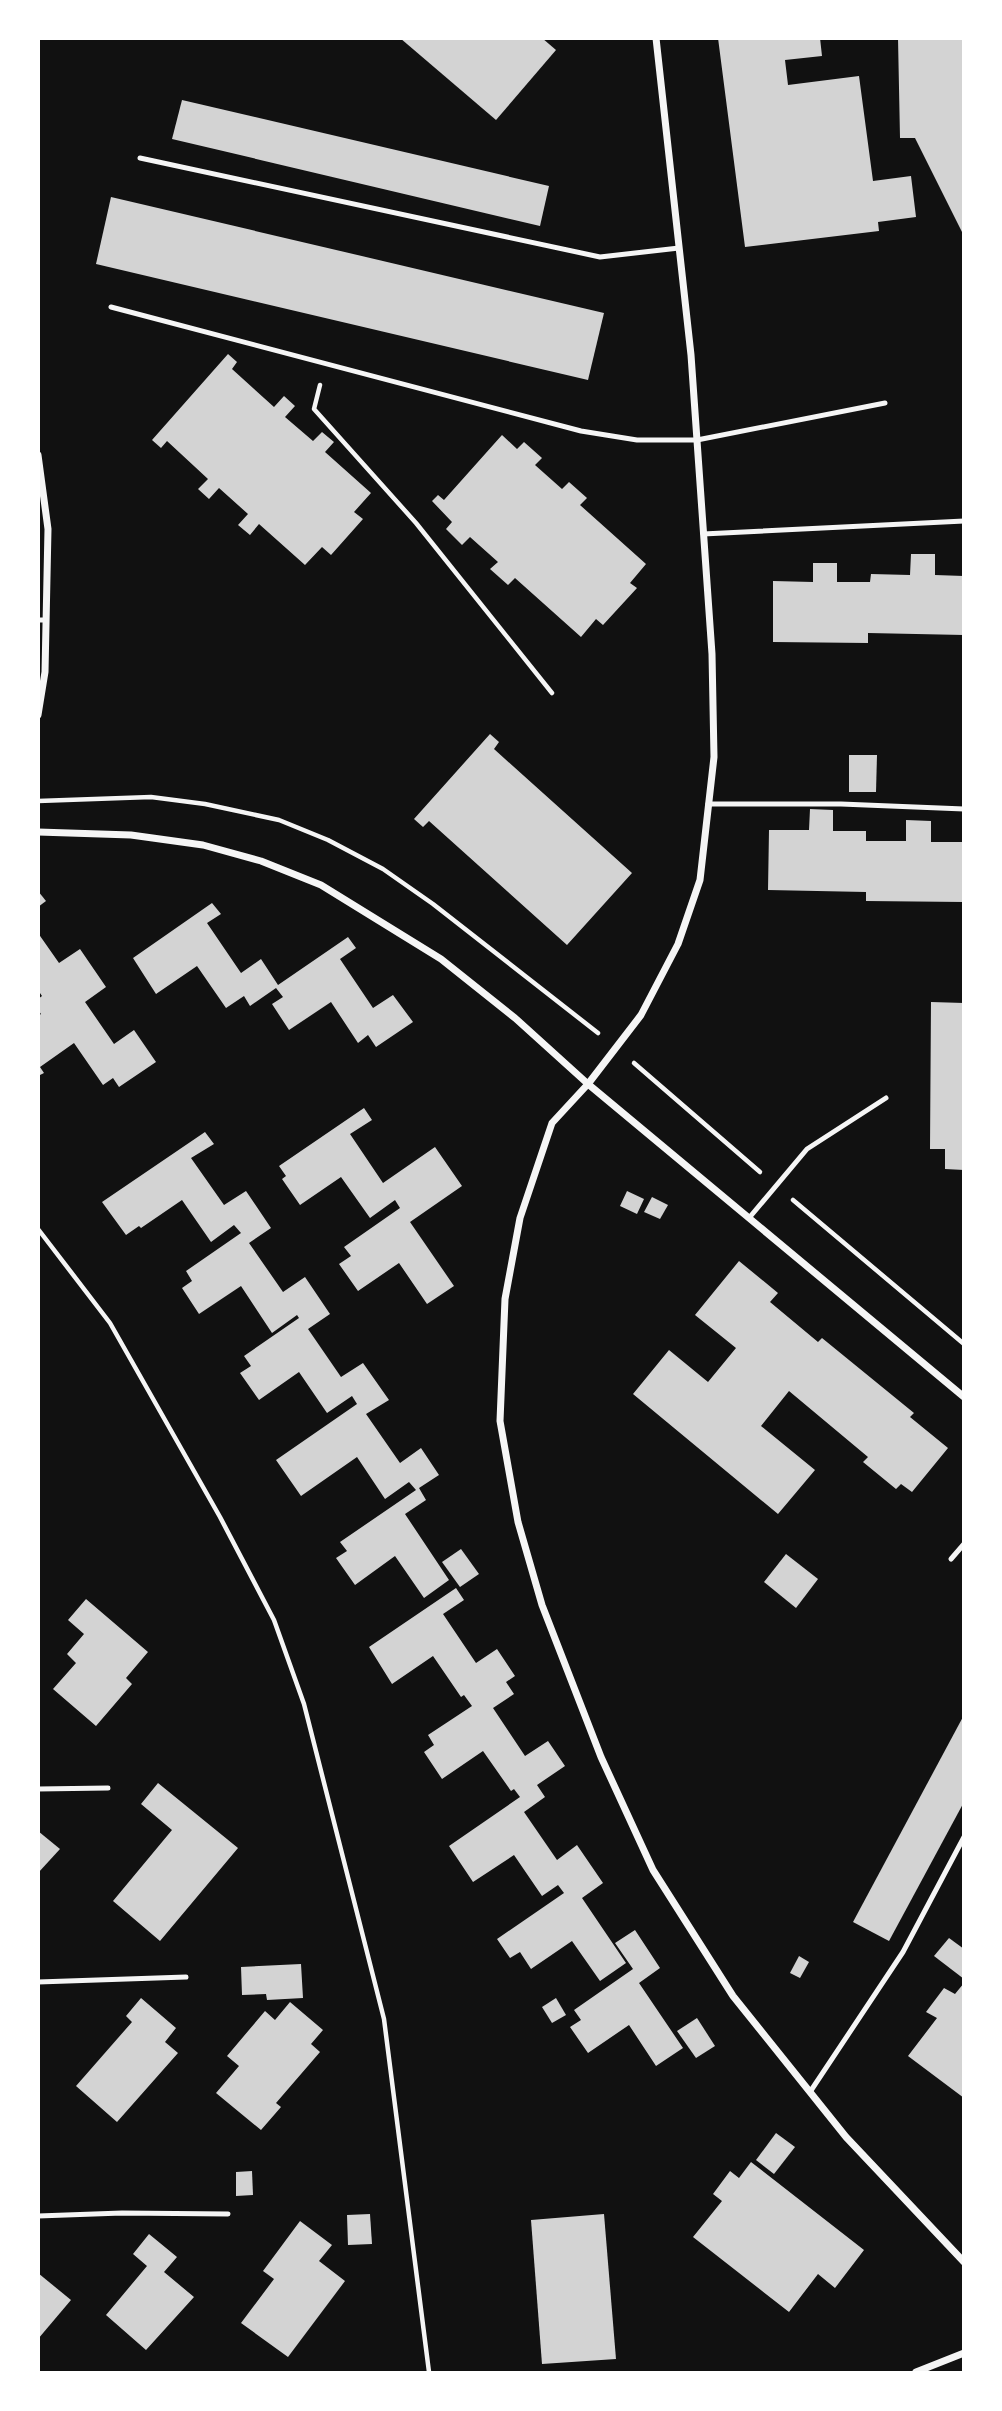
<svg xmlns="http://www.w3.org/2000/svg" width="1002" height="2411" font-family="'Libre Baskerville',serif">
  <rect width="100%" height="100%" fill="#111"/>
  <g fill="#d3d3d3">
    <path d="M400 38H542L556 50 496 120Z"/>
    <path d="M718 38H820L822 56 785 60 788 85 859 76 873 181 911 176 916 217 878 222 879 231 745 247Z"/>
    <path d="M898 38H964V236L915 138H900Z"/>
    <path d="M182 100 549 186 540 226 172 139Z"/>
    <path d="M111 197 604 313 588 380 96 264Z"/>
    <path d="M228 354 237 362 232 369 274 407 284 396 295 406 285 417 313 441 322 432 334 442 325 452 371 493 354 512 363 519 331 555 322 547 305 565 259 524 250 535 238 525 248 514 219 488 209 499 198 489 208 479 167 441 161 448 152 440Z"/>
    <path d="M502 435 517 449 524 442 542 458 535 465 562 489 569 482 587 498 580 505 646 564 630 583 637 588 603 625 596 619 581 637 515 578 508 585 490 569 498 562 470 537 462 545 446 529 452 522 432 501 438 495 444 500Z"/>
    <path d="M911 554H935V575L964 576V635L868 633V643L773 642V581L813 582V563H837V582H870L871 574 910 575Z"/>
    <path d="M490 734 499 742 494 749 632 873 567 945 429 821 423 827 414 819Z"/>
    <path d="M849 755H877L876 792H849Z"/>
    <path d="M810 809 833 810V831H866V841H906V820L931 821V842H964V902L866 901V892L768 890 769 830H809Z"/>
    <path d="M38 891 46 901 38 907Z"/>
    <path d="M212 903 221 914 207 923 241 973 261 959 278 985 348 937 356 948 340 959 373 1008 393 995 413 1022 376 1047 368 1035 358 1043 331 1002 289 1030 272 1004 283 997 276 988 250 1006 244 996 226 1008 197 966 156 994 133 958Z"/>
    <path d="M38 933 59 963 80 949 106 987 85 1002 114 1044 134 1030 156 1062 119 1087 113 1078 103 1085 74 1043 40 1067 44 1073 38 1076V1016L41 1014 38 1010V999L42 996 38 990Z"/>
    <path d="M931 1002 964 1003V1170L945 1169V1149H930Z"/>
    <path d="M364 1108 372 1120 350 1134 383 1183 435 1147 462 1186 410 1222 454 1286 427 1304 399 1263 358 1291 339 1264 351 1256 344 1247 400 1208 395 1200 370 1218 341 1177 300 1205 282 1179 286 1176 279 1166Z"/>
    <path d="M205 1132 214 1144 191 1158 224 1205 246 1191 271 1228 249 1243 283 1292 305 1277 330 1314 308 1329 341 1377 363 1363 389 1400 366 1414 400 1463 421 1448 439 1475 419 1488 426 1500 405 1514 449 1580 424 1598 395 1556 355 1585 336 1558 347 1551 340 1542 416 1490 409 1482 385 1499 357 1457 301 1496 276 1460 357 1404 352 1396 327 1413 299 1372 259 1400 240 1373 251 1366 244 1356 299 1318 297 1315 272 1333 241 1286 199 1314 182 1288 192 1281 186 1271 241 1233 234 1225 211 1242 182 1200 141 1228 139 1226 126 1235 102 1202Z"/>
    <path d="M627 1191 644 1199 637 1214 620 1206Z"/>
    <path d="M652 1197 668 1205 660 1219 644 1212Z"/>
    <path d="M739 1261 778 1293 770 1302 818 1342 822 1338 914 1413 910 1417 948 1448 912 1492 901 1484 896 1489 863 1462 868 1457 789 1391 761 1426 815 1470 778 1514 633 1394 669 1350 708 1382 736 1348 695 1315Z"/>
    <path d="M461 1549 479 1574 460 1587 442 1562Z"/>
    <path d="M786 1554 818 1579 796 1608 764 1582Z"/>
    <path d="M456 1588 464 1600 443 1614 476 1663 497 1649 515 1676 506 1682 514 1694 493 1708 525 1756 548 1741 565 1766 537 1785 545 1797 524 1812 557 1860 577 1845 603 1883 582 1898 626 1963 600 1981 572 1941 531 1969 520 1952 510 1958 497 1939 564 1893 558 1885 542 1896 514 1855 473 1882 449 1846 520 1797 514 1789 511 1791 483 1751 442 1779 424 1752 434 1745 428 1735 472 1706 464 1695 461 1697 433 1656 392 1684 369 1647Z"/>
    <path d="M86 1599 148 1652 126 1678 132 1684 96 1726 53 1689 76 1663 67 1654 84 1634 68 1620Z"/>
    <path d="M964 1715V1802L889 1941 853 1922Z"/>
    <path d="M158 1783 238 1848 160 1941 113 1901 172 1830 141 1804Z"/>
    <path d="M38 1831 60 1849 38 1873Z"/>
    <path d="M635 1930 660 1968 639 1983 683 2048 656 2066 629 2025 588 2053 570 2027 581 2020 574 2010 633 1969 615 1943Z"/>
    <path d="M949 1938 964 1949V1979L934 1956Z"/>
    <path d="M799 1956 809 1962 800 1978 790 1973Z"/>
    <path d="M301 1964 303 1998 267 2000 266 1994 242 1995 241 1967Z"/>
    <path d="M964 1983V2098L908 2056 937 2018 926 2012 944 1988 955 1994Z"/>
    <path d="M141 1998 176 2028 165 2042 178 2053 117 2122 76 2086 132 2022 126 2016Z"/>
    <path d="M556 1998 566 2015 552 2023 542 2007Z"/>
    <path d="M290 2002 323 2030 311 2044 320 2052 276 2103 281 2107 261 2130 216 2093 239 2066 227 2056 265 2011 275 2020Z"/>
    <path d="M697 2018 715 2046 696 2058 677 2031Z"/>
    <path d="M776 2133 795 2147 774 2174 756 2160Z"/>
    <path d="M751 2162 864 2250 835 2288 818 2274 789 2312 693 2237 722 2201 713 2194 730 2171 739 2178Z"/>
    <path d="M252 2171 253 2195 236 2196V2172Z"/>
    <path d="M370 2214 372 2244 348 2245 347 2215Z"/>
    <path d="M604 2214 616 2359 542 2364 531 2220Z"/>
    <path d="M300 2221 332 2245 319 2261 345 2281 288 2357 241 2323 274 2279 263 2271Z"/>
    <path d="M149 2234 177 2257 164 2272 194 2297 146 2350 106 2315 147 2266 133 2254Z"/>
    <path d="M38 2273 71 2300 38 2339Z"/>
  </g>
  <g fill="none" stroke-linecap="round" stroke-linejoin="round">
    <g stroke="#f5f5f5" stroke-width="4.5">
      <path d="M320 385 314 409 416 523 552 693"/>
      <path d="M38 801 151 797 205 804 279 820 328 840 383 869 433 904 598 1033"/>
      <path d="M634 1063 760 1172"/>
      <path d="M793 1200 964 1344"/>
      <path d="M38 1229 110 1323 220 1517 274 1620 304 1704 384 2019 429 2372"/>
    </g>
    <g stroke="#f5f5f5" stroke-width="5">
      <path d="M140 158 600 257 679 248"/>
      <path d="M111 307 581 431 637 440H697L885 403"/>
      <path d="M703 534 964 521"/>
      <path d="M38 620H46"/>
      <path d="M708 804H841L964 809"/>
      <path d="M749 1218 807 1149 886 1098"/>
      <path d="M951 1559 964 1544"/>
      <path d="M38 1789 108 1788"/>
      <path d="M38 1982 186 1977"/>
      <path d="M810 2092 903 1952 964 1837"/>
      <path d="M38 2216 122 2213 228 2214"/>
    </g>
    <g stroke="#f5f5f5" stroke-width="7">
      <path d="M656 38 691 355 712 654 714 757 700 880 678 944 641 1015 588 1084 552 1123 520 1218 505 1299 500 1421 518 1522 542 1605 601 1757 653 1870 733 1996 846 2137 964 2262"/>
      <path d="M38 455 48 529 45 672 38 715"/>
      <path d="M38 832 131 835 203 845 261 861 321 885 441 959 515 1018 588 1084 964 1397"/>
      <path d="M916 2372 964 2353"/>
    </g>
  </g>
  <rect width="1002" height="2411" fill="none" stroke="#ffffff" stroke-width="80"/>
</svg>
